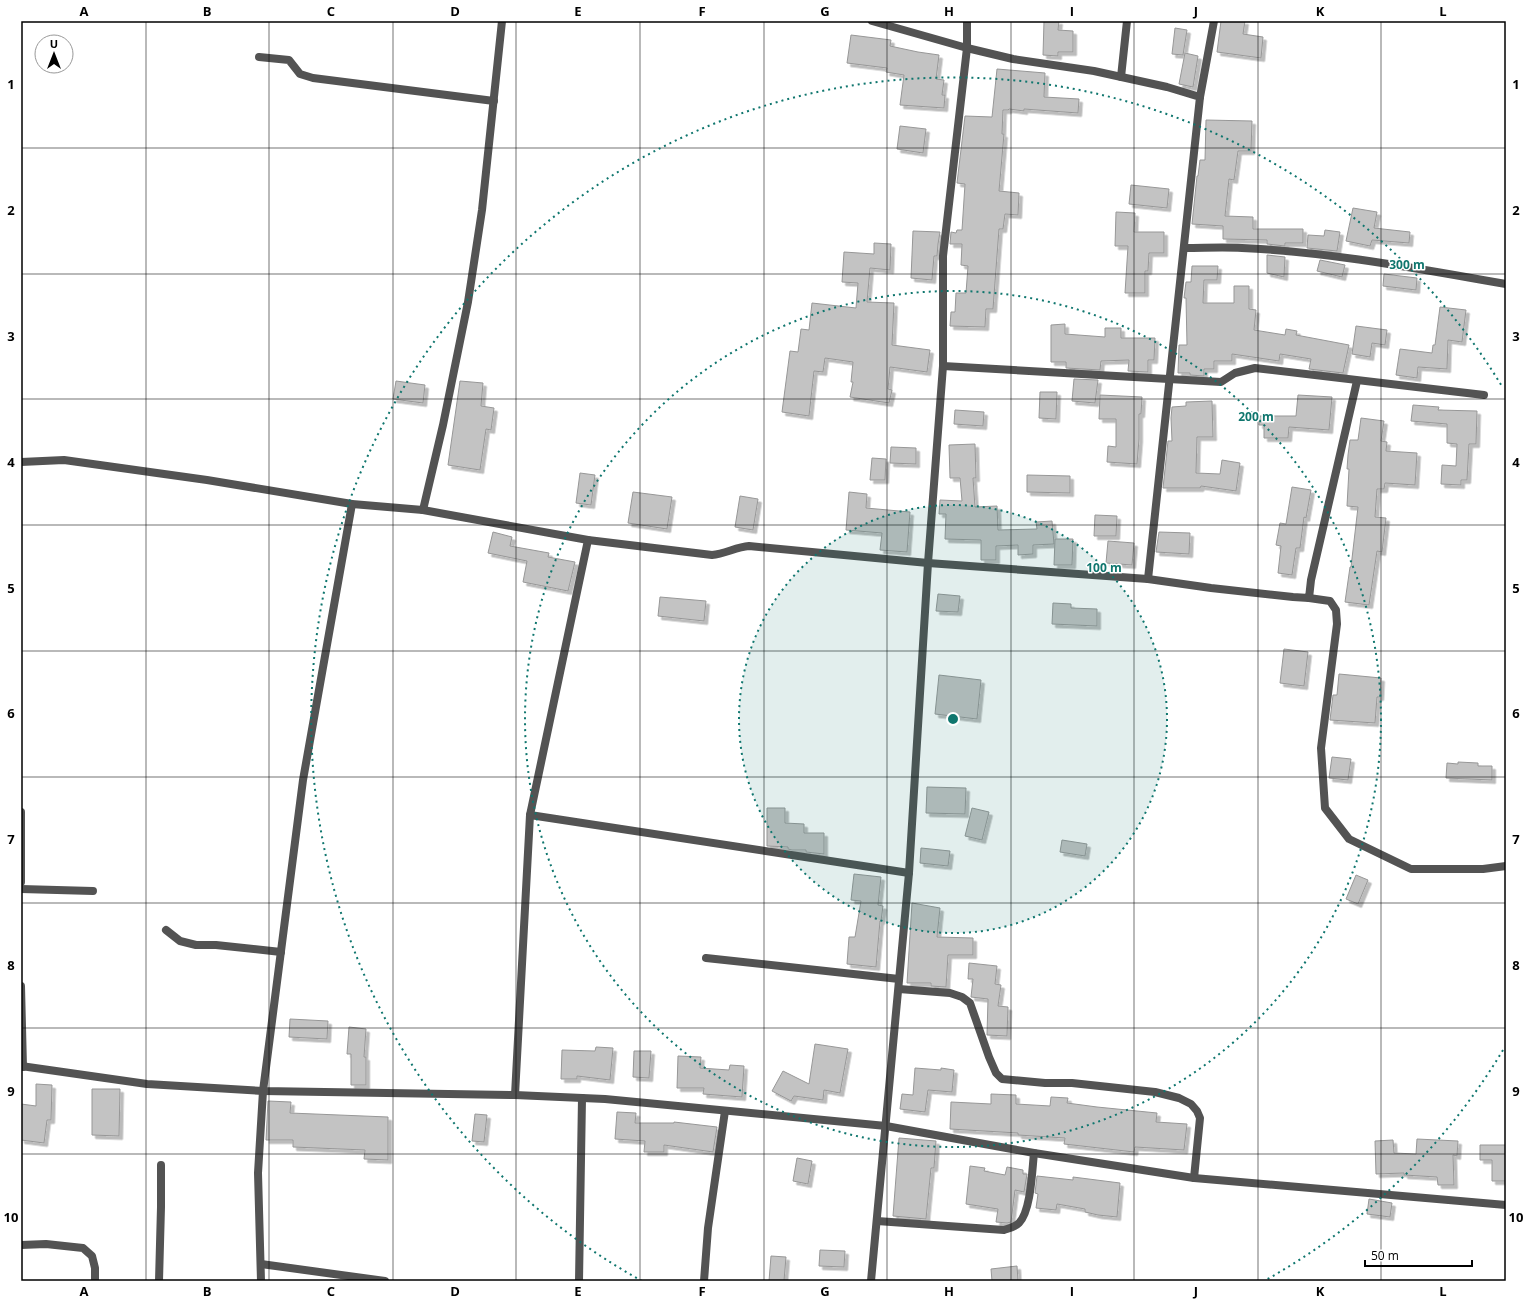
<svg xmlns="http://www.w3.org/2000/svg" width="1527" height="1302" font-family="'Open Sans',sans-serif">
  <defs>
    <filter id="shadow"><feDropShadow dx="3.5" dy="3.5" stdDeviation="0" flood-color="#0004"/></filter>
  </defs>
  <rect width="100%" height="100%" fill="#fff"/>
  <g fill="#c3c3c3" stroke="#979797" filter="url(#shadow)">
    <path d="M1044 21H1059L1058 30 1073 31V52H1058V56L1043 55Z"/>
    <path d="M1221 21H1245L1243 34 1263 37 1261 58 1217 52Z"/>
    <path d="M1175 28 1187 30 1183 55 1172 54Z"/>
    <path d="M851 35 891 40 890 46 918 52 939 55 936 79 944 80 942 95H945L944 108 900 105 904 75 886 72 887 68 847 63Z"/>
    <path d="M1185 53 1198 56 1193 87 1179 84Z"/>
    <path d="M997 69 1045 73 1044 97 1079 99 1078 113 1024 109V111L1009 109 1008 110H1003L1002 134H1004L999 191 1019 193 1018 215 1005 214 1003 229H999L993 309H986L985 327 950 326 951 312H955L956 293H966L968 266 961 265 962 244H950L951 232 956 233 957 230H962L965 184 957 183 965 116 992 117Z"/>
    <path d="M1206 120 1252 121 1251 151H1238L1234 180 1229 179 1225 216 1253 217V229H1303V243H1285V246L1267 244V240L1223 239V226L1192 224 1197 176H1198L1200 160H1205Z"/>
    <path d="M900 126 926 129 923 153 897 149Z"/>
    <path d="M1131 185 1169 189 1167 208 1129 204Z"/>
    <path d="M1353 208 1377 212 1374 228 1410 232 1409 243 1372 240 1370 246 1346 241Z"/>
    <path d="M1116 212 1135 213 1134 232H1164V253H1149L1148 271H1145V293H1125L1128 246H1115Z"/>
    <path d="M1325 230 1340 232 1337 251 1307 248 1308 235 1324 236Z"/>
    <path d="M913 231 940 232 938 244 937 256H934L932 280 911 278Z"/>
    <path d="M874 243 891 244 890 270 870 268 867 302 894 303 892 345 930 350 927 372 890 367 888 389 892 390 889 403 850 397 853 382H851L853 362 825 358 823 372 814 371 809 416 782 412 790 351 798 352 801 329 809 330 812 303 856 308 858 283 842 282 844 252 874 254Z"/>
    <path d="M1267 255 1285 257 1284 277 1267 273Z"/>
    <path d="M1320 260 1345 265 1342 277 1317 271Z"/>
    <path d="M1192 266H1218L1217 280H1204L1203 303H1234V286H1249V309L1256 310 1254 330 1285 335 1286 329 1297 331 1296 335 1349 345 1343 373 1309 369 1311 359 1280 354 1279 361 1232 354V361H1214V369H1204V376L1190 375V373H1178L1179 345H1187L1186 298H1184L1186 282H1191Z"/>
    <path d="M1384 274 1417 278 1416 290 1383 286Z"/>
    <path d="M1440 307 1466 310 1462 342 1448 340 1447 369 1418 367 1417 378 1396 375 1400 349 1432 353 1433 345H1435Z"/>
    <path d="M1065 324V334L1105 337V328H1121V338H1155L1154 360H1148V372L1128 371 1129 360 1101 361 1100 370 1066 368V362H1051V325Z"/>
    <path d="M1356 326 1387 330 1385 345 1372 343 1370 357 1352 354Z"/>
    <path d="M1074 379 1098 380 1095 403 1072 401Z"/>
    <path d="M396 381 425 385 423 403 393 399Z"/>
    <path d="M460 381 483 383 481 406 494 408 491 430 486 429 480 470 448 465Z"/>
    <path d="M1040 392H1057L1056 419 1039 418Z"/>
    <path d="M1100 395 1142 397 1141 414H1139V439L1137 464 1107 462 1108 446 1116 447V419H1099Z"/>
    <path d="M1298 395 1332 397 1329 430 1289 427 1288 438H1264V425H1259L1260 416H1296Z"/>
    <path d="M1212 401 1213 437H1197L1196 473 1220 474 1222 460 1240 463 1236 491 1201 486 1200 488H1163L1168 441H1172L1171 418 1172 407 1186 406V402Z"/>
    <path d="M1413 405 1439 407 1438 410 1477 411 1476 444H1469L1467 480H1461V485L1441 484 1442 465 1456 466 1457 444 1447 443V424L1411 421Z"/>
    <path d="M955 410 984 412 983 426 954 424Z"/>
    <path d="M1361 418 1384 421 1381 441 1387 442 1386 451 1417 453 1415 485 1385 483 1384 489H1377L1375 517 1386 518 1382 552 1377 551 1369 605 1345 602 1350 567H1351L1358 507 1347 506 1349 469H1347L1348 455 1350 440H1358Z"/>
    <path d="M975 444 976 478H973L975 507 997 506 998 530 1037 529 1036 522 1052 521 1054 544 1033 545V554L1018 555V545L996 546V560H981V540L945 539 946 514H939L940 500 962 501 960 478H950L949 445Z"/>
    <path d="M891 447 916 448V464L890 463Z"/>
    <path d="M872 458 886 459 885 480H870Z"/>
    <path d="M580 473 595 475 591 505 576 503Z"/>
    <path d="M1027 475 1070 476V493L1027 492Z"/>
    <path d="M1292 487 1311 490 1306 518 1304 517 1300 548H1296L1292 575 1278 573 1281 546 1276 545 1280 523 1286 524Z"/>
    <path d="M633 492 672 497 667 529 628 523Z"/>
    <path d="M849 492 867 494 866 508 910 512 907 552 880 550 882 533 846 530Z"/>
    <path d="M740 496 758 499 753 530 735 527Z"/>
    <path d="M1095 515 1117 516 1116 536H1094Z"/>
    <path d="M493 532 512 537 510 546 549 553 548 557 575 562 568 591 523 582 527 561 488 553Z"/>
    <path d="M1159 532 1190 533 1189 554 1156 552Z"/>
    <path d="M1055 539H1073L1072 565H1054Z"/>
    <path d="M1108 541 1134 543 1132 565 1106 563Z"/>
    <path d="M938 594 960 596 958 612 936 611Z"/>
    <path d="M660 597 706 601 704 621 658 616Z"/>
    <path d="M1053 603 1071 604V608L1097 609V626L1052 624Z"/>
    <path d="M1284 649 1308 652 1304 686 1280 683Z"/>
    <path d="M1339 674 1381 678 1380 697H1377L1375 723 1330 720 1333 695H1337Z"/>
    <path d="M939 675 981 680 977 719 935 714Z"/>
    <path d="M1332 757 1351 759 1348 780 1329 778Z"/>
    <path d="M1458 762 1478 763V766H1492V780L1446 778 1447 763 1458 764Z"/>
    <path d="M927 787 966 788 965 814 926 813Z"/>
    <path d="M767 808H785V823L804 824V833H824V854L806 852V850H792L788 849V847L767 846Z"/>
    <path d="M972 808 989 812 982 840 965 836Z"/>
    <path d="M1062 840 1087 844 1085 856 1060 852Z"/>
    <path d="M921 848 950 851 948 866 920 863Z"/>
    <path d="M854 874 881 877 878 905 883 906 881 921H880L876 967 847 964 849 937H855L861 901 851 900Z"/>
    <path d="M1356 875 1368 880 1358 904 1346 899Z"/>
    <path d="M912 903 940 908 937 937 973 938V955H948L946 987 931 986V983H907Z"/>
    <path d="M969 963 997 966 995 984 1001 985 998 1006 1008 1007 1007 1036 987 1035 988 999 971 997 973 979H968Z"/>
    <path d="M290 1019 328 1021 327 1039 289 1037Z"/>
    <path d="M349 1027 366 1029 364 1057H366V1085H351V1054H347Z"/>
    <path d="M815 1044 848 1049 840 1093 824 1090 823 1100 794 1096 791 1101 772 1091 783 1071 809 1084Z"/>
    <path d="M596 1047 613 1048 610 1080 577 1076V1079H561L562 1050 595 1051Z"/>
    <path d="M634 1051H651L649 1078 633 1077Z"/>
    <path d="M678 1056 701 1057 700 1068 729 1070 730 1065 744 1066 742 1097 703 1094 704 1088H677Z"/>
    <path d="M915 1068 941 1070V1068L954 1070 952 1092 928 1090 925 1112 900 1109 902 1094 913 1095Z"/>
    <path d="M36 1084 52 1085 51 1120H47L44 1143 21 1140V1104L36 1106Z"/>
    <path d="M92 1089H120L119 1136 92 1135Z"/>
    <path d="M991 1094 1016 1095V1104L1050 1106 1051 1097 1068 1098 1067 1103 1097 1107 1157 1113 1156 1122 1187 1124 1184 1150 1135 1147 1134 1152 1064 1144 1065 1138 1018 1135V1133L950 1129 951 1102 991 1104Z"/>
    <path d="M268 1101 291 1102 290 1113 388 1117V1160L364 1159 365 1150 293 1147V1140H266Z"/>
    <path d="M617 1112 636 1113 635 1123H674V1122L717 1127 713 1152 664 1145V1152H644L645 1141 615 1139Z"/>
    <path d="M475 1114 487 1115 484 1142 472 1141Z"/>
    <path d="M899 1138 936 1141 934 1168H931L926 1219 893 1216Z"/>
    <path d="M1417 1139 1458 1141 1457 1156 1453 1155 1454 1185H1438L1437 1177 1404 1175V1173L1376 1174 1375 1141 1393 1140 1394 1153 1416 1154Z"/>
    <path d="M1480 1145H1506V1181H1492V1160H1480Z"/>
    <path d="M797 1158 812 1161 808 1184 793 1181Z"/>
    <path d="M970 1166 985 1168 984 1171 1005 1175 1007 1167 1023 1170V1174H1027L1024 1192 1015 1190 1011 1222 1007 1223 996 1222 998 1209 966 1204Z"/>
    <path d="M1037 1176 1073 1180V1177L1120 1183 1117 1217 1098 1215 1085 1212V1209L1057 1204 1056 1210 1036 1208 1038 1194 1035 1193Z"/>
    <path d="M1369 1199 1392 1203 1390 1217 1367 1214Z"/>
    <path d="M820 1250 845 1251 844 1267 819 1266Z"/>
    <path d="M771 1256 786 1257 784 1281H769Z"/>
    <path d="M1017 1266 1018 1281H992L991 1269Z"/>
  </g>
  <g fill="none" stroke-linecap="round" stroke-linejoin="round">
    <g stroke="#535353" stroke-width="8">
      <path d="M872 21 967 48 1013 59 1094 71 1167 87 1200 97 1148 579"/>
      <path d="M259 57 289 60 300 74 313 78 494 101"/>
      <path d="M1121 77 1127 21"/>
      <path d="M1200 97 1214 21"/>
      <path d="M1185 248C1204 248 1223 247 1242 248 1331 252 1419 269 1506 284"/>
      <path d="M943 366 1221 382 1235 373 1255 368 1484 395"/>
      <path d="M21 462 64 460 207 480 352 504 423 510 588 540 712 555C725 554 736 547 749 546L928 563 1148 579 1211 588 1293 597 1309 598 1311 580 1357 381"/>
      <path d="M423 510 443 425 468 302 482 210 502 21"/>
      <path d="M1309 598 1330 601 1336 610 1337 624 1321 748 1325 808 1349 839 1411 869H1483L1506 866"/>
      <path d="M21 812V882"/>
      <path d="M530 815 909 873"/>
      <path d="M21 889 93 891"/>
      <path d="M166 930 180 941 196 945H216L281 952"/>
      <path d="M706 958 899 979"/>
      <path d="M21 986 23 1067"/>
      <path d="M899 989 950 993 962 997 970 1003 989 1057 996 1073 1002 1079 1045 1083H1072L1155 1092 1179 1098 1191 1104 1197 1111 1200 1118 1194 1178"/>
      <path d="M21 1066 147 1084 263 1091 515 1095 605 1099 886 1126 1034 1153 1194 1178 1506 1205"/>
      <path d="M515 1095 530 815 588 540"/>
      <path d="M877 1221 1004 1230C1010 1228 1015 1227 1019 1223 1031 1211 1032 1171 1034 1153"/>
      <path d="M21 1245 46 1244 83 1248 92 1256 95 1268V1281"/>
      <path d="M261 1264 385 1281"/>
      <path d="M159 1281 161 1207V1165"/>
      <path d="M261 1281 258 1173 263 1091 303 780 352 504"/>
      <path d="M579 1281 582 1098"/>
      <path d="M704 1281 708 1228 725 1111"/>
      <path d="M871 1281 909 873 928 563 943 366V256L967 48V21"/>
    </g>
  </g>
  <path fill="none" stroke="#000" stroke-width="1" stroke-opacity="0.55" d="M146 21V1281M269 21V1281M393 21V1281M516 21V1281M640 21V1281M764 21V1281M887 21V1281M1011 21V1281M1134 21V1281M1258 21V1281M1381 21V1281M21 148H1506M21 274H1506M21 399H1506M21 525H1506M21 651H1506M21 777H1506M21 903H1506M21 1028H1506M21 1154H1506"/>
  <circle cx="953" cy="719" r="214" fill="#0f766e" fill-opacity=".12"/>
  <g fill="none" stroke="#0f766e" stroke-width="2" stroke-dasharray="2 4">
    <circle cx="953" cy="719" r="214"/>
    <circle cx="953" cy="719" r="428"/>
    <path d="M1503 1050A642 642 0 0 1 1264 1281M642 1281A642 642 0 1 1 1503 388"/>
  </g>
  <circle cx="953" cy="719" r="6" fill="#0f766e" stroke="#fff" stroke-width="2"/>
  <g font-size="12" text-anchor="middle" font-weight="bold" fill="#0f766e" stroke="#fff" stroke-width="3" stroke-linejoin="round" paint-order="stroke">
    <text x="1407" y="269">300 m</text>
    <text x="1256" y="421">200 m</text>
    <text x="1104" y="572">100 m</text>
  </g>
  <rect width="1527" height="1302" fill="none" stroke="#ffffff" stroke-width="44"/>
  <g transform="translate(54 54)"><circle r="19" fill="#ffffff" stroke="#999999"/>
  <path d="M0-3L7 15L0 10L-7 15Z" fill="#000000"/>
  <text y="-6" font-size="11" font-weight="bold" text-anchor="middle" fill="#000000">U</text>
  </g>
  <path d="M1365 1260v6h107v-6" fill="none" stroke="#000000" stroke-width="2"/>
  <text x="1371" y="1260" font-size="12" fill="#000000" stroke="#ffffff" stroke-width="3" paint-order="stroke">50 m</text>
  <rect x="22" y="22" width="1483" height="1258" fill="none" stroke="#000" stroke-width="1.5"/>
  <g font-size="13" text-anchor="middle" font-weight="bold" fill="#000">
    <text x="84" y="16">A</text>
    <text x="207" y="16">B</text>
    <text x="331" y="16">C</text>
    <text x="455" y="16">D</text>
    <text x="578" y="16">E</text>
    <text x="702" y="16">F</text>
    <text x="825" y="16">G</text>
    <text x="949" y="16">H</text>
    <text x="1072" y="16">I</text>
    <text x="1196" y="16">J</text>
    <text x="1320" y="16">K</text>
    <text x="1443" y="16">L</text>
    <text x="11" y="89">1</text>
    <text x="1516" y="89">1</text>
    <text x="11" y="215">2</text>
    <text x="1516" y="215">2</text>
    <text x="11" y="341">3</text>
    <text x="1516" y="341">3</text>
    <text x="11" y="467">4</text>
    <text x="1516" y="467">4</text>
    <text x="11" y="593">5</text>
    <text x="1516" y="593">5</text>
    <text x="11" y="718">6</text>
    <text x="1516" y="718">6</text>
    <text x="11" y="844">7</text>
    <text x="1516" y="844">7</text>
    <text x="11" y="970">8</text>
    <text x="1516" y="970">8</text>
    <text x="11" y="1096">9</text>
    <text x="1516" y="1096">9</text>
    <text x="11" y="1222">10</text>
    <text x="1516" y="1222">10</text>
    <text x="84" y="1296">A</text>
    <text x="207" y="1296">B</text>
    <text x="331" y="1296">C</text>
    <text x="455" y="1296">D</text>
    <text x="578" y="1296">E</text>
    <text x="702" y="1296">F</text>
    <text x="825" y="1296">G</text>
    <text x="949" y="1296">H</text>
    <text x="1072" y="1296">I</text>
    <text x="1196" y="1296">J</text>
    <text x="1320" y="1296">K</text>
    <text x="1443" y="1296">L</text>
  </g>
</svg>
